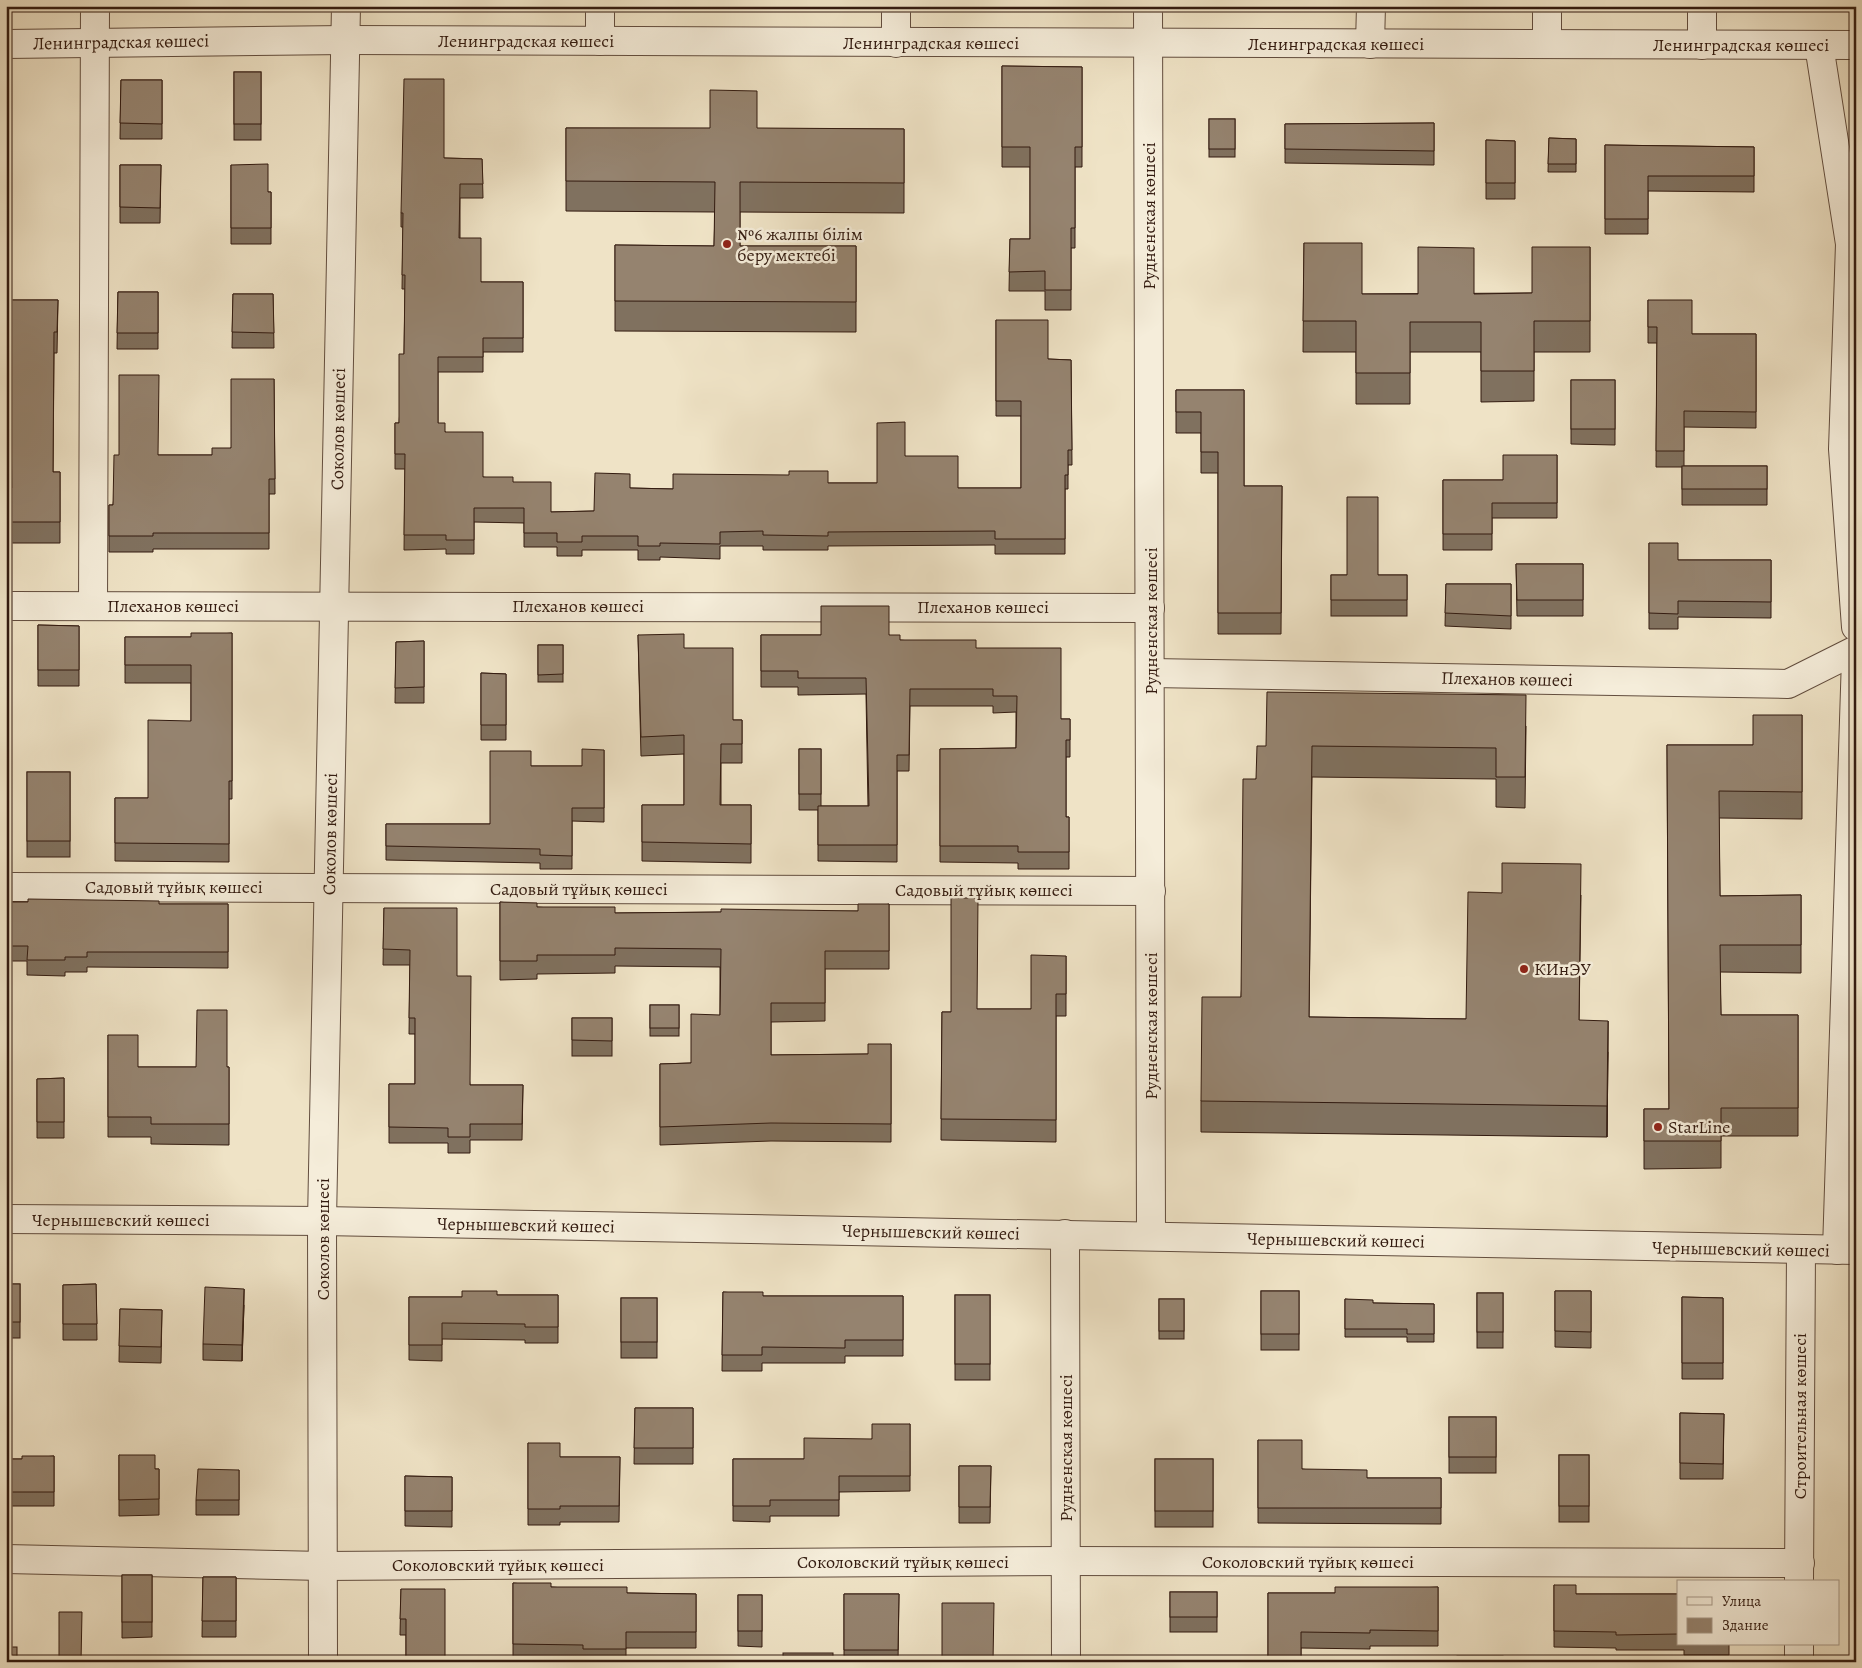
<svg xmlns="http://www.w3.org/2000/svg" width="1862" height="1668" font-family="Alegreya,serif">
  <rect width="100%" height="100%" fill="#efe3c6"/>
  <filter id="stains"><feTurbulence type="fractalNoise" baseFrequency=".004" numOctaves="4"/><feColorMatrix values="0 0 0 0 .2 0 0 0 0 .09 0 0 0 0 .02 0 0 0 .5 -.17"/></filter>
  <radialGradient id="worn" r=".72"><stop offset=".6" stop-color="#630" stop-opacity="0"/><stop offset="1" stop-color="#630" stop-opacity=".3"/></radialGradient>
  <g fill="none" stroke-linecap="round" stroke-linejoin="round">
    <defs>
      <g id="minor">
        <path d="M600 6V41"/>
        <path d="M1148 6 1151 1236"/>
        <path d="M1702 6V45"/>
        <path d="M896 43V6"/>
        <path d="M6 44 346 40 1856 45"/>
        <path d="M1370 44 1371 6"/>
        <path d="M1547 44V6"/>
        <path d="M1819 45 1850 244 1843 449 1856 627"/>
        <path d="M6 606 1150 608"/>
        <path d="M93 606 95 6"/>
        <path d="M1151 673 1788 684 1856 650"/>
        <path d="M6 887 1151 891"/>
        <path d="M6 1219 322 1221 1856 1250"/>
        <path d="M1065 1234 1066 1662"/>
        <path d="M1837 1250 1856 658"/>
        <path d="M6 1559 323 1566 1066 1561 1800 1563"/>
        <path d="M1799 1581 1801 1250"/>
        <path d="M323 1662 322 1221 346 6"/>
        <path d="M1799 1662V1644"/>
      </g>
    </defs>
    <use href="#minor" stroke="#624d3e" stroke-width="30"/>
    <use href="#minor" stroke="#f5edda" stroke-width="28"/>
  </g>
  <g fill="#80715f" stroke="#331b10">
    <path d="M1002 66 1082 67V167H1075V248H1071V310H1045V291H1009L1010 239H1030V167H1002Z"/>
    <rect x="234" y="72" width="27" height="68"/>
    <path d="M121 80H162V139H120Z"/>
    <rect x="1854" y="102" width="2" height="55"/>
    <rect x="1209" y="119" width="26" height="38"/>
    <path d="M1434 123V165L1285 163V124Z"/>
    <path d="M566 128 904 129V213L740 212V246H856V332L615 331V245L714 246 715 212 566 211Z"/>
    <path d="M1549 138 1576 139V172H1548Z"/>
    <path d="M1486 140 1515 141V199H1486Z"/>
    <path d="M1605 145 1754 147V192L1648 191V234H1605Z"/>
    <path d="M444 158 482 159 483 198H460V238L481 282H523V352H483V372H438V423L483 477 513 482 551 512 594 511 630 488 673 489 828 483H877L905 456 958 488H1021V416H996V320L1048 359 1071 360 1072 465H1068V489H1065V554H995V545L828 546V550H763V546H720V559L660 557V560H638V550H582V556H557V547H524V523L474 522V554H446V549L404 550 405 469H395V423H399L404 354 405 289H402L403 227H401V213Z"/>
    <path d="M120 165H161L160 223H120Z"/>
    <path d="M231 165 268 192H271V244H231Z"/>
    <path d="M1304 243 1362 294 1532 293 1590 247V352H1534V401L1481 402V352H1410V404H1356V352H1303Z"/>
    <path d="M118 292H158V349H117Z"/>
    <path d="M233 294H273L274 348H232Z"/>
    <path d="M6 300H58L57 353H54L53 472H60V543H6V488H12L10 389H6Z"/>
    <path d="M1648 300 1692 334H1756V428L1684 427V466H1767V505H1682V467H1656L1657 343H1648Z"/>
    <path d="M274 379 275 494H269V549H153V552H109V505H113L119 455H212L231 448Z"/>
    <path d="M1571 380H1615V445L1571 444Z"/>
    <path d="M1176 390H1244V486H1282L1281 634H1218V473H1201V433H1176Z"/>
    <path d="M1557 455V518H1492V550H1443V480H1503Z"/>
    <path d="M1649 543 1678 560H1771V618L1678 617V629H1649Z"/>
    <path d="M1516 564H1583V616H1517Z"/>
    <rect x="1331" y="575" width="76" height="41"/>
    <path d="M1446 584H1511V629L1445 626Z"/>
    <path d="M38 625 79 626V686H38Z"/>
    <path d="M232 633V799H229V862L115 861V798H148L191 721V683H125V637H191Z"/>
    <path d="M638 635 684 648 733 720H742V763H721V805H751V863L642 861V805H684V754L641 756Z"/>
    <path d="M761 635H889L900 640 976 648 1061 719H1070V757H1066V817H1069V869H1018V863L940 862V749L1016 748V712L993 713V706H910L909 771H897V862L818 861V810H799V749H821V806H868L866 694 798 695V687H761Z"/>
    <path d="M424 641V703H395L396 642Z"/>
    <rect x="538" y="645" width="25" height="37"/>
    <path d="M481 673 506 674V740H481Z"/>
    <path d="M1802 715V819L1719 818 1720 896 1801 895V973L1720 972 1721 1015H1798V1136H1721V1168L1644 1169V1109H1669L1667 745H1753Z"/>
    <path d="M1526 726 1525 808 1496 807V779L1312 777 1309 1017 1466 1019 1581 895 1579 1020 1608 1052 1607 1137 1201 1132V1101L1241 997 1256 779 1266 746Z"/>
    <path d="M604 750V822L572 821V869H540V863L386 860V824H490L531 766H582Z"/>
    <rect x="27" y="772" width="43" height="85"/>
    <path d="M6 902 159 904H228V968L87 967V972H65V976L27 975V961H6Z"/>
    <path d="M500 902 537 907 615 913 858 911 889 904V969H825V1021L771 1022V1055L868 1054 891 1044V1142L771 1141 660 1145V1064L691 1063 720 1015V967L615 966V973L537 974V979L500 980Z"/>
    <path d="M384 908 457 976 470 1085H523L522 1140H470V1153H448V1143H389V1084H415V1034H409L410 965H383Z"/>
    <path d="M1066 956V1016H1056V1142L941 1140 942 1012H951L977 1009H1031Z"/>
    <rect x="650" y="1005" width="29" height="31"/>
    <rect x="572" y="1018" width="40" height="38"/>
    <path d="M108 1035 138 1067H229V1145L151 1144V1137H108Z"/>
    <path d="M64 1078V1138H37V1079Z"/>
    <rect x="6" y="1284" width="14" height="54"/>
    <path d="M96 1284 97 1340H63V1285Z"/>
    <rect x="1261" y="1291" width="38" height="59"/>
    <path d="M1555 1291H1591V1348L1555 1347Z"/>
    <path d="M723 1292 763 1296H903V1356H845V1363H762V1371H722Z"/>
    <rect x="1477" y="1293" width="26" height="55"/>
    <path d="M497 1295H558V1343H525V1340L442 1339V1361L409 1360V1297H462Z"/>
    <rect x="955" y="1295" width="35" height="85"/>
    <path d="M1682 1297 1723 1298V1379H1682Z"/>
    <rect x="621" y="1298" width="36" height="60"/>
    <rect x="1159" y="1299" width="25" height="40"/>
    <path d="M1345 1299 1373 1303 1434 1304V1342H1407V1337H1345Z"/>
    <path d="M244 1305 242 1361 203 1360V1344Z"/>
    <path d="M120 1309 162 1310 161 1363 119 1362Z"/>
    <path d="M635 1408H693V1464H634Z"/>
    <path d="M1680 1413 1724 1414 1723 1479H1680Z"/>
    <rect x="1449" y="1417" width="47" height="56"/>
    <path d="M910 1424V1491L839 1492V1516H770V1522L733 1521V1459H804L872 1439Z"/>
    <path d="M1258 1440 1302 1469 1367 1478H1441V1524L1258 1523Z"/>
    <path d="M528 1443 560 1457H620L619 1522H560V1525H528Z"/>
    <path d="M119 1455 155 1469H159V1515L119 1516Z"/>
    <rect x="1559" y="1455" width="30" height="67"/>
    <path d="M54 1456V1506H6V1459H22Z"/>
    <rect x="1155" y="1459" width="58" height="68"/>
    <path d="M959 1466H991L990 1523H959Z"/>
    <path d="M239 1470V1515H196V1500Z"/>
    <path d="M405 1476 452 1477V1527L405 1526Z"/>
    <path d="M122 1575H152V1637L122 1638Z"/>
    <path d="M203 1577H236V1637H202Z"/>
    <path d="M513 1583 551 1587 627 1593 696 1594V1648H626V1662L513 1660Z"/>
    <path d="M1554 1585 1576 1594H1678V1644H1729V1655H1684V1650H1616V1648L1554 1647Z"/>
    <path d="M1438 1587V1646H1370V1649L1301 1648V1662H1268V1593H1335Z"/>
    <path d="M401 1589 445 1657 406 1662V1635H400Z"/>
    <rect x="1170" y="1592" width="47" height="40"/>
    <path d="M844 1594H899L898 1662H844Z"/>
    <path d="M738 1595H762V1647L738 1646Z"/>
  </g>
  <g fill="#685c4e" stroke="#331b10">
    <path d="M1608 1021V1052L1607 1137V1106Z"/>
    <path d="M244 1289V1305L242 1361V1345Z"/>
  </g>
  <g fill="#95836f" stroke="#331b10">
    <path d="M1002 66 1082 67V147H1075V228H1071V290H1045V271L1009 272 1010 239H1030V147H1002Z"/>
    <rect x="234" y="72" width="27" height="52"/>
    <path d="M404 79H444V158L482 159 483 184H460L459 238H481V282H523V338H483V357H438V423H445V432H483V477H513V482H551V512L594 511 595 473 630 474V488L673 489V474L789 475V471H828V483H877V423L905 422V456H958V488H1021V401H996V320H1048V359L1071 360 1072 450H1068V475H1065V539H995V531L828 532V536L763 535V531L720 532V544L660 543V546H638V536H582V542H557V533H524V508H474V540H446V535H404L405 454H395V423H399V354H404L405 275H402L403 213H401Z"/>
    <path d="M121 80H162V124L120 123Z"/>
    <path d="M710 90 757 91V128L904 129V183L740 182V246H856V302L615 301V245L714 246 715 182 566 181V128H710Z"/>
    <rect x="1854" y="102" width="2" height="39"/>
    <rect x="1209" y="119" width="26" height="30"/>
    <path d="M1434 123V151L1285 149V124Z"/>
    <path d="M1549 138 1576 139V164H1548Z"/>
    <path d="M1486 140 1515 141V183H1486Z"/>
    <path d="M1605 145 1754 147V176H1648V219H1605Z"/>
    <path d="M268 164V192H271V228H231V165Z"/>
    <path d="M120 165H161L160 208 120 207Z"/>
    <path d="M1304 243H1362V294H1418V247L1474 248V294L1532 293V247H1590V321H1534V371H1481V322H1410V373H1356V321H1303Z"/>
    <path d="M118 292H158V333H117Z"/>
    <path d="M233 294H273L274 333 232 332Z"/>
    <path d="M6 300H58L57 332H54L53 472H60V522H6V488H12L10 368H6Z"/>
    <path d="M1648 300H1692V334H1756V412L1684 411V451H1656L1657 327H1648Z"/>
    <path d="M119 375H159L158 455H212V448H231V379H274L275 479H269V533H153V536H109V505H113L114 455H119Z"/>
    <rect x="1571" y="380" width="44" height="49"/>
    <path d="M1176 390H1244V486H1282L1281 613H1218V452H1201V412H1176Z"/>
    <path d="M1503 455H1557V503H1492V534H1443V480H1503Z"/>
    <rect x="1682" y="466" width="85" height="23"/>
    <path d="M1347 497H1378V575H1407V600H1331V575H1347Z"/>
    <path d="M1649 543H1678V560H1771V602L1678 601V614L1649 613Z"/>
    <path d="M1516 564H1583V600H1517Z"/>
    <path d="M1446 584H1511V616L1445 613Z"/>
    <path d="M821 606H889V635H900V640H976V648H1061V719H1070V740H1066V817H1069V852H1018V846H940V749L1016 748 1017 696H993V689H910L909 755H897V845H818V806H869L866 678H798V671H761V635H821Z"/>
    <path d="M38 625 79 626V670H38Z"/>
    <path d="M191 633H232V781H229V844L115 843V798H148V720L191 721V665H125V637H191Z"/>
    <path d="M684 634V648H733V720H742V744H721L720 805H751V844L642 842V805H684V735L641 737 638 635Z"/>
    <path d="M424 641V687L395 688 396 642Z"/>
    <path d="M538 645H563V674L538 675Z"/>
    <path d="M481 673 506 674V725H481Z"/>
    <path d="M1267 692 1526 695 1525 777H1496V748L1312 746 1309 1017 1466 1019 1468 892 1502 893V863L1581 864 1579 1020 1608 1021 1607 1106 1201 1101 1202 997H1241L1243 779H1256L1257 746H1266Z"/>
    <path d="M1753 715H1802V792L1719 791 1720 896 1801 895V945H1720L1721 1015H1798V1108H1721V1141H1644V1109H1669L1667 745H1753Z"/>
    <path d="M582 749 604 750V808H572V856L540 855V849L386 846V824H490V751H531V766H582Z"/>
    <rect x="799" y="749" width="22" height="45"/>
    <rect x="27" y="772" width="43" height="69"/>
    <path d="M951 898H978L977 1009H1031V955L1066 956V994H1056V1120L941 1119 942 1012H951Z"/>
    <path d="M28 899 159 901V904H228V952H87V957H65V960H27L28 946H6V902H28Z"/>
    <path d="M500 902 537 903V907H615V913L721 912V909L858 911V904H889V951H825V1003H771V1055L868 1054V1044H891V1124L771 1123 660 1127V1064L691 1063V1014L720 1015 721 949 615 948V955H537V961H500Z"/>
    <path d="M384 908H457V976H471L470 1085H523L522 1124H470V1137H448V1128L389 1127V1084H415V1018H409L410 950 383 949Z"/>
    <rect x="650" y="1005" width="29" height="23"/>
    <path d="M197 1010H227V1067H229V1124H151V1117H108V1035H138V1067H196Z"/>
    <path d="M572 1018H612V1041L572 1040Z"/>
    <path d="M64 1078V1122H37V1079Z"/>
    <rect x="6" y="1284" width="14" height="38"/>
    <path d="M96 1284 97 1324H63V1285Z"/>
    <path d="M205 1287 244 1289 242 1345 203 1344Z"/>
    <path d="M462 1291H497V1295H558V1327H525V1324L442 1323V1345H409V1297H462Z"/>
    <rect x="1261" y="1291" width="38" height="43"/>
    <path d="M1555 1291H1591V1332L1555 1331Z"/>
    <path d="M723 1292H763V1296H903V1340H845V1348L762 1347V1355H722Z"/>
    <rect x="1477" y="1293" width="26" height="39"/>
    <rect x="955" y="1295" width="35" height="69"/>
    <path d="M1682 1297 1723 1298V1363H1682Z"/>
    <rect x="621" y="1298" width="36" height="44"/>
    <rect x="1159" y="1299" width="25" height="32"/>
    <path d="M1345 1299 1373 1300V1303L1434 1304V1334H1407V1329H1345Z"/>
    <path d="M120 1309 162 1310 161 1347 119 1346Z"/>
    <path d="M635 1408H693V1448H634Z"/>
    <path d="M1680 1413 1724 1414 1723 1464 1680 1463Z"/>
    <rect x="1449" y="1417" width="47" height="40"/>
    <path d="M872 1424H910V1476H839V1500H770V1506H733V1459H804V1438L872 1439Z"/>
    <path d="M1258 1440H1302V1469L1367 1470V1478H1441V1508H1258Z"/>
    <path d="M528 1443H560V1457H620L619 1506H560V1509H528Z"/>
    <path d="M119 1455H155V1469H159V1499L119 1500Z"/>
    <rect x="1559" y="1455" width="30" height="51"/>
    <path d="M22 1456H54V1492H6V1459H22Z"/>
    <rect x="1155" y="1459" width="58" height="52"/>
    <path d="M959 1466H991L990 1507H959Z"/>
    <path d="M198 1469 239 1470V1500H196Z"/>
    <path d="M405 1476 452 1477V1511H405Z"/>
    <rect x="122" y="1575" width="30" height="47"/>
    <path d="M203 1577H236V1621H202Z"/>
    <path d="M513 1583H551V1587H627V1593L696 1594V1632H626V1649H583V1645L513 1644Z"/>
    <path d="M1554 1585H1576V1594H1678V1634L1616 1635V1632L1554 1631Z"/>
    <path d="M1335 1587H1438V1631L1370 1630V1633L1301 1632V1658H1268V1593H1335Z"/>
    <path d="M401 1589H445V1657H462V1662H406V1619H400Z"/>
    <rect x="1170" y="1592" width="47" height="25"/>
    <path d="M844 1594H899L898 1650H844Z"/>
    <rect x="738" y="1595" width="24" height="36"/>
    <path d="M942 1603H994L993 1662H942Z"/>
    <path d="M59 1612H82L81 1662H59Z"/>
    <rect x="6" y="1647" width="11" height="15"/>
    <rect x="783" y="1653" width="50" height="9"/>
    <rect x="1457" y="1656" width="46" height="6"/>
  </g>
  <g fill="#8f2418" stroke="#f5edda" stroke-width="2">
    <circle cx="727" cy="244" r="5"/>
    <circle cx="1524" cy="969" r="5"/>
    <circle cx="1658" cy="1127" r="5"/>
  </g>
  <g text-anchor="middle" dominant-baseline="central" stroke-width="5" stroke-linejoin="round" paint-order="stroke">
    <g font-size="18" fill="#331b10" stroke="#f5edda">
      <text x="526" y="41">Ленинградская көшесі</text>
      <text transform="translate(121 42) rotate(-1)">Ленинградская көшесі</text>
      <text x="931" y="43">Ленинградская көшесі</text>
      <text x="1336" y="44">Ленинградская көшесі</text>
      <text x="1741" y="45">Ленинградская көшесі</text>
      <text transform="translate(1149 216) rotate(-90)">Рудненская көшесі</text>
      <text transform="translate(338 429) rotate(-89)">Соколов көшесі</text>
      <text x="173" y="606">Плеханов көшесі</text>
      <text x="578" y="606">Плеханов көшесі</text>
      <text x="983" y="607">Плеханов көшесі</text>
      <text transform="translate(1151 621) rotate(-90)">Рудненская көшесі</text>
      <text transform="translate(1507 679) rotate(1)">Плеханов көшесі</text>
      <text transform="translate(330 834) rotate(-89)">Соколов көшесі</text>
      <text x="174" y="887">Садовый тұйық көшесі</text>
      <text x="579" y="889">Садовый тұйық көшесі</text>
      <text x="984" y="890">Садовый тұйық көшесі</text>
      <text transform="translate(1151 1026) rotate(-90)">Рудненская көшесі</text>
      <text x="121" y="1220">Чернышевский көшесі</text>
      <text transform="translate(526 1225) rotate(1)">Чернышевский көшесі</text>
      <text transform="translate(931 1232) rotate(1)">Чернышевский көшесі</text>
      <text transform="translate(323 1239) rotate(-90)">Соколов көшесі</text>
      <text transform="translate(1336 1240) rotate(1)">Чернышевский көшесі</text>
      <text transform="translate(1741 1249) rotate(1)">Чернышевский көшесі</text>
      <text transform="translate(1800 1416) rotate(-90)">Строительная көшесі</text>
      <text transform="translate(1066 1448) rotate(-90)">Рудненская көшесі</text>
      <text x="903" y="1562">Соколовский тұйық көшесі</text>
      <text x="1308" y="1562">Соколовский тұйық көшесі</text>
      <text x="498" y="1565">Соколовский тұйық көшесі</text>
    </g>
    <g font-size="18" fill="#331b10" stroke="#f5edda" text-anchor="start">
      <text x="737" y="234">№6 жалпы білім<tspan x="737" dy="21">беру мектебі</tspan></text>
      <text x="1534" y="969">КИнЭУ</text>
      <text x="1668" y="1127">StarLine</text>
    </g>
  </g>
  <rect width="1862" height="1668" fill="none" stroke="#efe3c6" stroke-width="25"/>
  <rect x="8" y="8" width="1847" height="1653" fill="none" stroke="#331b10" stroke-width="2.5"/>
  <rect x="12" y="12" width="1837" height="1643" fill="none" stroke="#331b10"/>
  <rect x="1677" y="1580" width="162" height="65" fill="#f5edda" stroke="#a79989"/>
  <rect x="1687" y="1597" width="25" height="8" fill="#f5edda" stroke="#a79989"/>
  <text x="1722" y="1606" font-size="15" fill="#331b10">Улица</text>
  <rect x="1687" y="1618" width="25" height="15" fill="#95836f" stroke="#a79989"/>
  <text x="1722" y="1630" font-size="15" fill="#331b10">Здание</text>
  <rect width="100%" height="100%" filter="url(#stains)"/>
  <rect width="100%" height="100%" fill="url(#worn)"/>
</svg>
